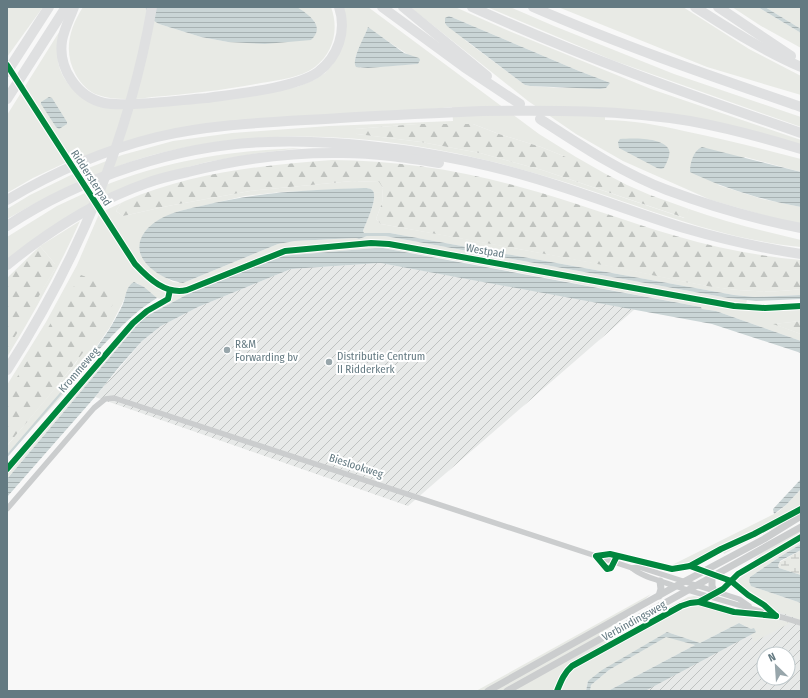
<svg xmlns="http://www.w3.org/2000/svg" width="808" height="698" font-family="'Fira Sans Condensed',sans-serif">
  <defs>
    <pattern id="industrial-furrows" width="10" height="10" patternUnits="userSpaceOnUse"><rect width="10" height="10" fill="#e7e9e8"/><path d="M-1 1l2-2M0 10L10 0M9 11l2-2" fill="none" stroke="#bfc2c1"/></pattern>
    <pattern id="forest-firs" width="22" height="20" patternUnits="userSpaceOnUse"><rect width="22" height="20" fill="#e8eae5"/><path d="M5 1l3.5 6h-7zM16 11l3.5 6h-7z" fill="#c0c3bf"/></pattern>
    <pattern id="wetland-marsh" width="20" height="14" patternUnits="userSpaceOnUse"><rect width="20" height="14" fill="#e8eae5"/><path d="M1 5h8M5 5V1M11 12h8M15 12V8" fill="none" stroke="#c0c3bf"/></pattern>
    <pattern id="water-rules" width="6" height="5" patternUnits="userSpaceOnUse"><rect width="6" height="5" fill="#cad5d6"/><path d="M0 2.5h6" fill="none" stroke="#a8b2b3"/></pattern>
  </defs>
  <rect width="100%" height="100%" fill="#f8f8f8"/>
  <g fill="url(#industrial-furrows)" fill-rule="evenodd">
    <path d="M380 263 635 309 408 506 95 397 142 341 161 326 198 307 291 269Z"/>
    <path d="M801 600V691H625L645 679ZM764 654H788V678H764Z"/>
  </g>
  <g fill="#e8eae5" fill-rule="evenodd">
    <path d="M7 7H43L7 57Z"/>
    <path d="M83 7H145L148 13 159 24 201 37 228 42 314 21 297 7H331C339 29 334 52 315 67 300 78 279 80 261 83 225 90 189 94 152 97 144 98 134 100 125 99 116 99 107 98 98 95 89 92 81 84 76 75 63 52 69 29 83 7Z"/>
    <path d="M342 7H368L539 134 576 157H566L541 147 499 134 473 124H417L355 129 357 134 421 142 480 153 542 170 684 218 689 209C726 222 763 231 801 240V247C717 239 639 205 558 180 423 138 277 118 139 159 120 165 102 173 83 180L78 172 122 155 173 141 232 133 329 126 453 121 452 107 412 111 193 128 74 163 35 102 27 92 24 94 67 162 33 178 7 193V115L61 29C60 39 57 51 58 61 61 81 77 95 94 104L297 87 314 80 325 73 333 64ZM368 28 410 56 417 64 360 68 355 58Z"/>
    <path d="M410 7H455L509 31 651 89 801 140V147L605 109V120C632 120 658 125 684 131 723 139 762 149 801 159V172L745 157 718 185 762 199 801 207V226L711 200 623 161 576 134 528 101ZM449 16 579 71 608 82 610 83 563 88 530 86 525 85 466 41Z"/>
    <path d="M487 7H510L554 26 674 74 801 117V127L612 60Z"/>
    <path d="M558 7H683L749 49 801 76V95L707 67Z"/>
    <path d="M732 7H758L801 33V48L761 26Z"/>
    <path d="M765 7H801V29Z"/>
    <path d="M302 148 259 153 207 162 162 174 97 200 91 191C163 161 225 151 302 148Z"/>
    <path d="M75 173 79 181 32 205 7 219V209L30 195Z"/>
    <path d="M352 181 379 182 383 188 382 203 376 219 381 224C459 238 537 252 615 267 676 279 739 298 801 289V295L755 297 734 295 390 233H364L363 231C366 222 378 200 373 191 371 188 367 188 364 188L281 192 245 196 179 211 159 220 155 224 158 273 173 282 183 283 278 244 295 241 356 238 359 239 367 236H385L728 298 747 300 746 304 386 241H372L289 248 280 251 187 288 178 289 171 288 164 285 138 264 104 211 121 203 116 211 123 216 168 206 250 191Z"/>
    <path d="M85 193 92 204 7 262V237L57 206Z"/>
    <path d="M99 214 132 266 145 277 164 291 165 294 164 297 161 299 157 298 137 283 130 285 122 304 110 327 92 353 96 359 7 456V446L76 363 83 350 7 393V385L46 322 77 265Z"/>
    <path d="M80 221C59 268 34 313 7 357V350L16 333 55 269V264L40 246Z"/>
    <path d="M378 245H387L716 304 759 309 801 308V321L774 324 801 334V341L716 311 702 309 701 307 463 262 383 248H375L281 256 188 294 145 317 138 324 7 479V471L134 324 152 310 167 302 173 293 187 292 281 255 293 252Z"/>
    <path d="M801 489V507L756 532 719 549 692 564 668 567 778 512 786 505Z"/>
    <path d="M801 510V514C776 528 749 540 724 554L722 550 750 539Z"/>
    <path d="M801 530V536L756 562 754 559 770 547Z"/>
    <path d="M801 539V544L781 556 750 577 754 587 801 603V620L774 610 749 594 735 583 734 580 737 577Z"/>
    <path d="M651 594 641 603 483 691H476Z"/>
    <path d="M694 596 703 598 685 602 679 605 572 664C562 672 559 680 554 691H512L595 644 616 636 688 597Z"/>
    <path d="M699 604 733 613 776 619 790 623 754 642 751 635V629L739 623 700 643 667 632 588 681 586 691H558L565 676 575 667 682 608Z"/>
    <path d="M611 624 612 626 591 642 503 691H491Z"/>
    <path d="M666 636 695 645 608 691H590L591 685 609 670Z"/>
  </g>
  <g fill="url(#forest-firs)">
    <path d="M417 124H473L499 134 541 147 566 157H576L604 173 627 185 650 195 689 209 685 218 542 170 480 153 421 142 357 134 352 130 355 129Z"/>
    <path d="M332 160C395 160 459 170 520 187 573 201 624 221 676 236 716 248 759 256 801 260V289C738 298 675 279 613 267 536 252 459 238 381 224L376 219 382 203 383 188 379 182 352 181 250 191 168 206 123 216 116 211 121 203 125 201C190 173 262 165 332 160Z"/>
    <path d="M40 246 55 264V269L7 350V278Z"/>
    <path d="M81 275C91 279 110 282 114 294 121 316 24 425 7 446V393Z"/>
    <path d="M801 321V334L773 324Z"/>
  </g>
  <path fill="url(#wetland-marsh)" d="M801 550V575L779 568 778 566 780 562Z"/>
  <g fill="url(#water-rules)">
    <path d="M145 7H297C309 15 326 26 311 40L265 44 228 42 201 37 159 24 151 19Z"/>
    <path d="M758 7H765L801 29V33Z"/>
    <path d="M449 16 579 71 608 82 610 83 606 88 600 89 530 86 525 85 447 26 445 23V18Z"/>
    <path d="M368 27 404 53 419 58 420 60 418 64 368 68 356 67C351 59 365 37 368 27Z"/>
    <path d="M49 97 52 98 67 122V124L59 129 56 127 41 104V102Z"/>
    <path d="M620 139C632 138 664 137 669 150 671 155 666 164 664 168L661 169 657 168 619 148 618 142Z"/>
    <path d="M702 147 801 172V207C763 200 729 190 694 174L690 172C690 163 693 151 702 147Z"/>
    <path d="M364 188C367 188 371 188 373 191 378 199 366 222 363 231L364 233H390L734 295 755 297 801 295V299L756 301 728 298 385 236H367L359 239 356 238 295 241 278 244 183 283C158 279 123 255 148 228 162 214 182 210 201 206 256 192 307 190 364 188Z"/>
    <path d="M375 248H383L701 307 702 309 716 311 801 341V353L712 324 380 263 291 269 198 307 161 326 142 341 119 367 95 397 7 497V479L138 324 145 317 188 294 281 256Z"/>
    <path d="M134 282 144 287 157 298C132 313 114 334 93 356L92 353C104 339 115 321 123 304 126 296 126 286 134 282Z"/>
    <path d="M801 479V489L786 505 774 514 773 509Z"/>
    <path d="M801 544V550L780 561 778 566 779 568 801 575V603L751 586 749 581 750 577 781 556Z"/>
    <path d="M739 623 751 629 754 628 756 632 645 691H608L695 645 666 637 609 670 591 685 590 691H586L588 681 602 670 667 632 700 643Z"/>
  </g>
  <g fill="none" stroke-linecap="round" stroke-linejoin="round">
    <path stroke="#cad5d6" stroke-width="2" d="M7 456 93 356"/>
    <g stroke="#cbcdce" stroke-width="5.5">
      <path d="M7 509 94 408 105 399 114 398 596 556 632 568C642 577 659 580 672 585 714 599 758 610 801 623"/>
      <path d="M632 568 639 567 739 599 749 606"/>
    </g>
    <g stroke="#cbcdce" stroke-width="7">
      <path d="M712 577V586L714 591"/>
      <path d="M659 596 661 589 660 581"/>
      <path d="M488 691 676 586 764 539 801 516"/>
      <path d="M507 691 801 527"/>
    </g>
    <g stroke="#dfe0e1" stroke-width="10">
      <path d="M74 7C70 18 64 29 62 41 58 68 77 97 104 103 114 105 124 104 134 104 158 103 183 100 207 98 235 94 296 88 318 72 338 57 347 31 339 7"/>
      <path d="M382 7 464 67 520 104"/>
      <path d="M403 7 487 76"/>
      <path d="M472 7C579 56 690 95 801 133"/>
      <path d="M533 7C620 45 711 76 801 107"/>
      <path d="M695 7C729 29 764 51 801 67"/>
      <path d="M718 7 791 56"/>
      <path d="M7 72 49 7"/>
      <path d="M7 99 66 7"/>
      <path d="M540 119C580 145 622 173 667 190 710 206 756 219 801 228"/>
      <path d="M7 200C54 172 104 150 157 137 217 123 279 122 340 118 387 115 435 113 482 111 552 110 621 110 690 121 728 128 765 138 801 149"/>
      <path d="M7 226C81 177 180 144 268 142 318 140 368 145 417 152 455 158 493 166 530 177 582 192 632 212 684 228 722 239 761 248 801 254"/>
      <path d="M7 265C49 231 95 201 147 183 160 178 174 175 188 172 238 159 291 152 343 153 375 153 407 158 439 163"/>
      <path d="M7 370C78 260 130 136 152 7"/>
    </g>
    <defs>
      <g id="cycleway">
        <path d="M7 65 135 264C149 279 166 295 187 290L285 251 371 243 389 244 734 306 765 308 801 306"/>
        <path d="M7 469 133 323 147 311 168 299 170 290"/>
        <path d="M617 556 611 568 607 569 596 556 610 554 672 569 690 566 721 549 754 534 801 509"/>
        <path d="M690 566 731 581 748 595 764 605 776 616"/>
        <path d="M699 602 734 612 776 616"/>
        <path d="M557 691C561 681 564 673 572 666L681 606 690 603 699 602 723 589 738 574 801 537"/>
      </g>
    </defs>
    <use href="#cycleway" stroke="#fff" stroke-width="8"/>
    <use href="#cycleway" stroke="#00873e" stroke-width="6"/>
  </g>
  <g fill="#98a6ab" stroke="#fff" stroke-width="1.5">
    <circle cx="227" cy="350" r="4"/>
    <circle cx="329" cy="362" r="4"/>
  </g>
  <g text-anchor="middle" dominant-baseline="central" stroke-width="4" stroke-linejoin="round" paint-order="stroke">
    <g font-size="11" fill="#647a82" stroke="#fff">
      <text transform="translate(91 178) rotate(57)">Riddersterpad</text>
      <text transform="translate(485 251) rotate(10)">Westpad</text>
      <text transform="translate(79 370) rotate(-49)">Krommeweg</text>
      <text transform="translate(356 466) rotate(18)">Bieslookweg</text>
      <text transform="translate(634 621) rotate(-29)">Verbindingsweg</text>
    </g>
    <g font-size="11" fill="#647a82" stroke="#fff" text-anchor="start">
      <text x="235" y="344">R&amp;M<tspan x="235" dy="13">Forwarding bv</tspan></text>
      <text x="337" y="356">Distributie Centrum<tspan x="337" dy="13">II Ridderkerk</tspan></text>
    </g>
  </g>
  <rect width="808" height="698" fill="none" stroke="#647a82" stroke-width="16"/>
  <g transform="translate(776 666) rotate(335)"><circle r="19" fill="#ffffff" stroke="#c1cacd"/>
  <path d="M0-3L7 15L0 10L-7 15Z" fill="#98a6ab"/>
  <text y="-6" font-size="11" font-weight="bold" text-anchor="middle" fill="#647a82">N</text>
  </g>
</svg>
